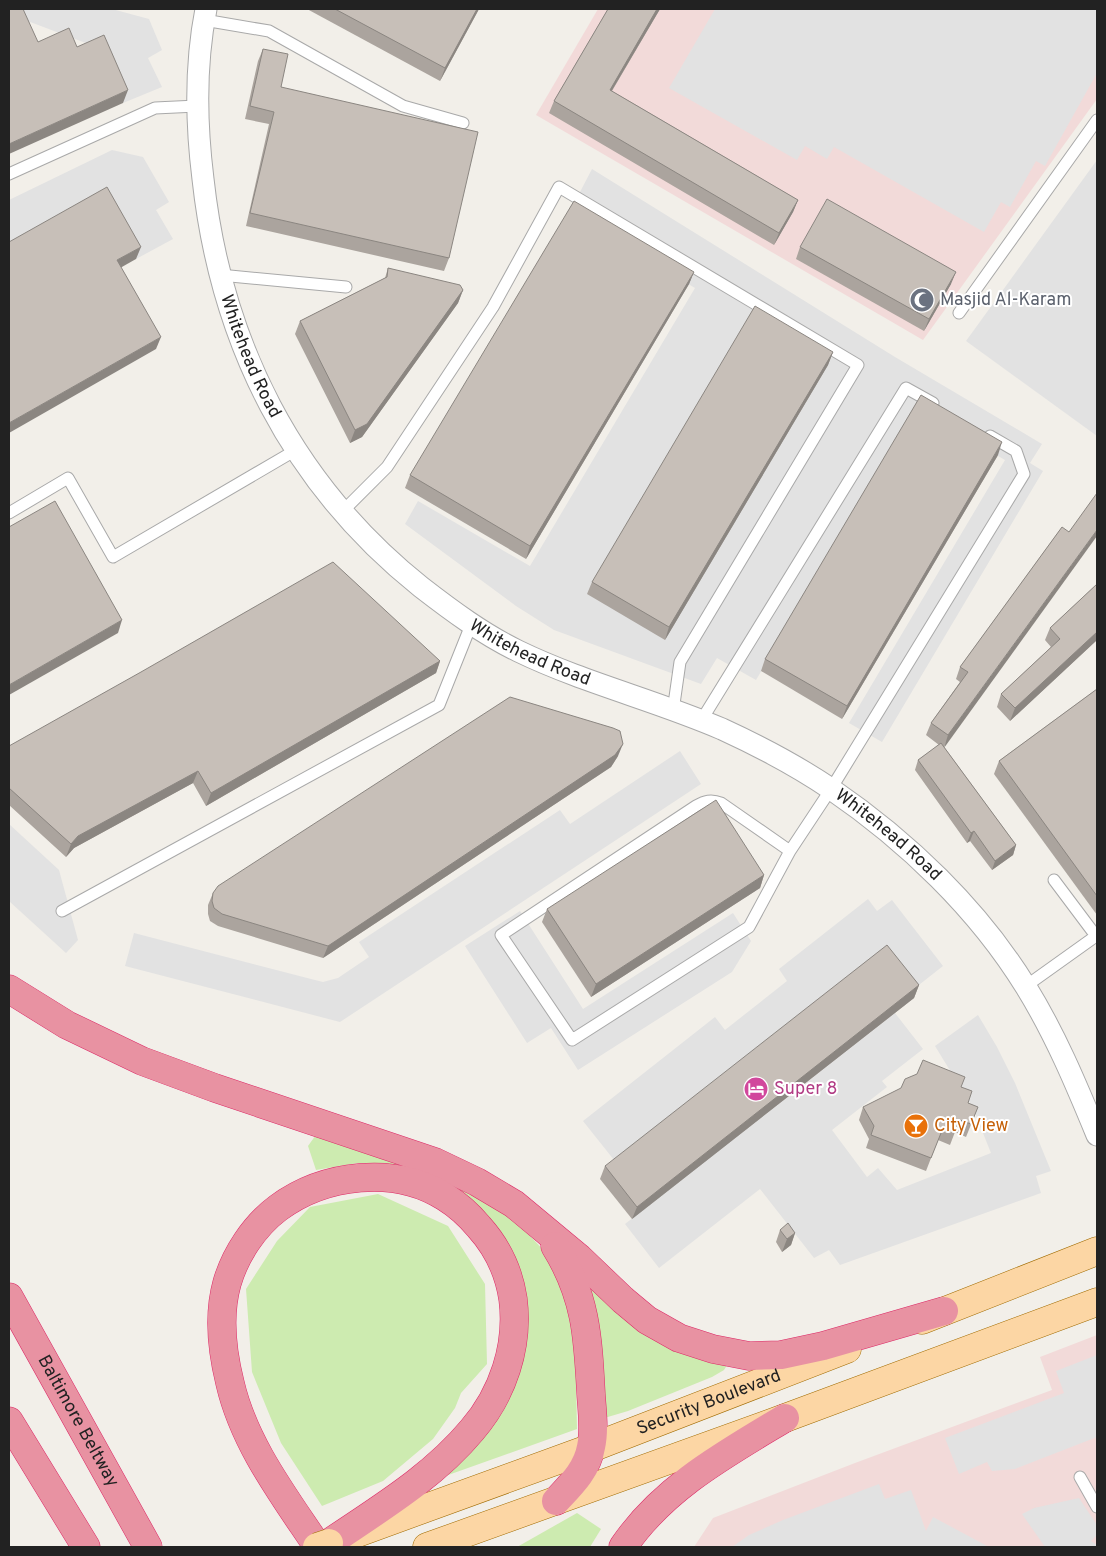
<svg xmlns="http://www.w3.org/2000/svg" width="1106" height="1556" font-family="Overpass,sans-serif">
  <rect width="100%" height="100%" fill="#f2efe9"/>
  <g fill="#f2dad9">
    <path d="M598 9H1097V99L923 340 536 115Z"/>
    <path d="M1097 1335V1547H694L713 1518 855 1463 1052 1390 1040 1357Z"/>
  </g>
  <g fill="#cdebb0">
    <path d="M318 1132 444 1176 516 1221 547 1254 561 1282 575 1332 577 1429 437 1479 515 1384 511 1256 399 1166 358 1163 316 1170 308 1146Z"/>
    <path d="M378 1194 448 1226 485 1284 487 1364 461 1393 455 1408 433 1439 383 1481 322 1506 281 1443 252 1372 246 1289 277 1241 310 1207Z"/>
    <path d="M584 1282 729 1362 724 1370 712 1377 628 1411 601 1419Z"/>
    <path d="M577 1513 601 1529 590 1547H517Z"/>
  </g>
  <g fill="#e2e2e2">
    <path d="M9 9H112L149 19 162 50 148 58 162 87 123 103 99 48 17 17 9 20Z"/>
    <path d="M715 9H1097V73L1045 166 1036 161 1010 207 1001 202 984 232 834 147 827 159 805 146 797 160 669 88Z"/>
    <path d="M112 150 143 157 169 202 156 210 173 239 136 259 9 252V200Z"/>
    <path d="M1097 160V436L966 341Z"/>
    <path d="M592 169 895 357 1042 444 1030 463 1043 471 882 742 849 723 1005 460 916 408 756 680 717 658 701 684 554 630 516 606 405 524 418 501 530 566 695 288 569 213Z"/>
    <path d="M680 751 701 784 340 1022 125 966 134 933 311 979 323 982 338 978 369 957 359 942 560 810 570 824Z"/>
    <path d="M9 824 59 870 78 940 66 953 9 901Z"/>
    <path d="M868 899 877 911 892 900 943 966 910 992 618 1165 583 1121 715 1017 725 1030 787 981 779 969Z"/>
    <path d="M520 911 583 1009 733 913 751 941 732 972 578 1070 551 1028 527 1043 465 946Z"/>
    <path d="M895 1013 923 1049 882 1081 887 1087 832 1130 867 1177 878 1168 897 1190 991 1153 973 1108 935 1046 978 1015 997 1047 1015 1083 1051 1171 1036 1176 1041 1193 840 1265 829 1250 814 1258 760 1189 659 1268 625 1224Z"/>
    <path d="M1097 1355V1437L1015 1469 992 1471 987 1462 959 1474 945 1438 1064 1393 1056 1371Z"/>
    <path d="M879 1484 885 1499 911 1490 926 1531 933 1517 989 1547H732L749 1535 783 1520Z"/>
    <path d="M1079 1498 1097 1525V1535L1091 1541 1097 1545V1547H1045L1022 1514 1034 1508Z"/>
  </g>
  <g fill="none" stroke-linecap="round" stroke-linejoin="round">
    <defs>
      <g id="service">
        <path d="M204 20 269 31 403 106 463 123"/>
        <path d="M9 174 155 108 197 106"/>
        <path d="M220 275 346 287"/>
        <path d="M959 313 1097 120"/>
        <path d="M342 512 387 467 493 307 559 187 858 365 680 662 673 711"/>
        <path d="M9 513 68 478 113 557 296 450"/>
        <path d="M701 721 906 388 933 403"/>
        <path d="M790 851 721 803C711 799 705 801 696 806L501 935 572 1040 749 927 790 851 831 789 1024 474 1016 451 990 436"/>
        <path d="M62 911 439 705 471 625"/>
        <path d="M1026 986 1096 936 1054 880"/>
        <path d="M1080 1477 1097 1507"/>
      </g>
      <g id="minor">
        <path id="s1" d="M206 9C195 65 196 123 203 179 221 343 292 484 421 587 452 611 483 634 518 651 584 683 655 700 722 729 759 746 797 766 831 789 907 841 978 909 1026 987 1055 1034 1076 1084 1097 1135"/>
      </g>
      <g id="primary">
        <path d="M922 1320 1097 1251"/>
        <path id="s2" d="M349 1536 591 1448 847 1349"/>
        <path d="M427 1547 785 1418 1097 1302"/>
      </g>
      <g id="motorway">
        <path d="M9 989 67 1025 142 1061 215 1088 435 1162 477 1182 514 1204 579 1258 623 1300 647 1320 679 1338 713 1349 749 1356 781 1355 823 1346 944 1311"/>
        <path d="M555 1246C586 1296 588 1337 591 1394 592 1411 595 1430 591 1447 587 1470 571 1485 556 1501"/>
        <path id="s3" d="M9 1297 148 1547"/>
        <path d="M9 1421 86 1547"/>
        <path d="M318 1547C284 1496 244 1444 230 1383 222 1351 218 1315 227 1283 235 1255 254 1226 278 1208 324 1174 395 1165 445 1197 458 1205 469 1215 479 1227 497 1247 509 1272 513 1299 519 1346 503 1394 472 1430 433 1477 379 1509 329 1543"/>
        <path d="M623 1547C663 1488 725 1454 785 1418"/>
      </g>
    </defs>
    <use href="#service" stroke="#a9a9a9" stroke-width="13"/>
    <use href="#minor" stroke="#a9a9a9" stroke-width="23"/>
    <use href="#primary" stroke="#a06b00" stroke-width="29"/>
    <use href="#motorway" stroke="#dc2a67" stroke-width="29"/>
    <use href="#service" stroke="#fff" stroke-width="11"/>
    <use href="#minor" stroke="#fff" stroke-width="21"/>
    <use href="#primary" stroke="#fcd6a4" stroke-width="28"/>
    <use href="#motorway" stroke="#e892a2" stroke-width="28"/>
    <defs>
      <path id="primary-bridge" d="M317 1547 329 1543"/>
    </defs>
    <use href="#primary-bridge" stroke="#a06b00" stroke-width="29" stroke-linecap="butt"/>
    <use href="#primary-bridge" stroke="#fcd6a4" stroke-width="28"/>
  </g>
  <g fill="#aba49e">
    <path d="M307 9H479L440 81Z"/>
    <path d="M608 9H660L612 91 798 200 793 212 774 245 549 113 554 101Z"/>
    <path d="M263 49 281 87 449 258 444 271 246 226 269 124 245 119 258 61Z"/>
    <path d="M800 247 951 284 924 331 796 259Z"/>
    <path d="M388 268 463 290 458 303 362 437 350 443 295 334 300 321 385 278Z"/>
    <path d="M694 272 689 284 526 559 405 488 410 475Z"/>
    <path d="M833 352 828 365 665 640 587 594 592 582Z"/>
    <path d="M998 455 842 719 761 671 765 659Z"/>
    <path d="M1062 527 944 747 1016 845 1013 855 992 870 970 841 967 843 915 770 918 760 939 745 926 735 931 723 960 682 956 679 960 667Z"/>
    <path d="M1097 584V640L1010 721 997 707 1001 694 1051 647 1045 640 1050 628Z"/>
    <path d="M440 661 436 673 206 806 193 783 74 848 66 857 9 805V746Z"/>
    <path d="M1097 689V915L994 774 999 761Z"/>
    <path d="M618 756 611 767 323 958 218 926 210 921 208 914V905L213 893Z"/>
    <path d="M764 875 760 888 591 997 542 922 547 909Z"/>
    <path d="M919 985 914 998 632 1219 600 1179 605 1166Z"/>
    <path d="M961 1087 968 1103 978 1107 966 1137 955 1132 950 1145 938 1140 926 1171 866 1148 869 1139 859 1120 863 1107Z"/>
    <path d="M780 1230 795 1233 791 1245 782 1252 776 1242Z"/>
  </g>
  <g fill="#8b8681">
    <path d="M477 9H479L440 81 445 68Z"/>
    <path d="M657 9H660L605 102 610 90Z"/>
    <path d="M128 90 123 103 9 154V144Z"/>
    <path d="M798 200 793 212 774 245 779 233Z"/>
    <path d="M141 247 136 259 113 272 117 260Z"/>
    <path d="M694 272 689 284 526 559 530 546Z"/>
    <path d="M956 272 951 284 924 331 929 319Z"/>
    <path d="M463 290 458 303 362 437 350 443 355 430Z"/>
    <path d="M161 337 156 349 9 433V423Z"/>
    <path d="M833 352 828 365 665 640 669 627Z"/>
    <path d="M1002 442 998 455 842 719 847 706Z"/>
    <path d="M1097 530V536L944 748 948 735Z"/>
    <path d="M122 620 118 633 9 695V685Z"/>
    <path d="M1097 632V640L1010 721 1015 708Z"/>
    <path d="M440 661 436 673 206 806 211 793Z"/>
    <path d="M623 744 618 756 611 767 323 958 328 946Z"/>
    <path d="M198 771 193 783 74 848 66 857 71 844 78 836Z"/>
    <path d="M974 831 970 841 967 843 971 833Z"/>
    <path d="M1016 845 1013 855 992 870 995 861Z"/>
    <path d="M764 875 760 888 591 997 596 984Z"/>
    <path d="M919 985 914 998 632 1219 637 1207Z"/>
    <path d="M795 1233 791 1245 782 1252 787 1239Z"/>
  </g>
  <g fill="#c7bfb8" stroke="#8b8681">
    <path d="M9 9H23L38 42 69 28 77 47 104 35 128 90 9 144Z"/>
    <path d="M335 9H477L445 68Z"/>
    <path d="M608 9H657L610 90 798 200 779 233 554 101Z"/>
    <path d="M263 49 288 54 281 87 478 132 449 258 250 213 274 112 250 106Z"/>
    <path d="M107 187 141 247 117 260 161 337 9 423V242Z"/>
    <path d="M827 199 956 272 929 319 800 247Z"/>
    <path d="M574 201 694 272 530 546 410 475Z"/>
    <path d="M388 268 460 285 463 290 367 424 355 430 300 321 387 277Z"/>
    <path d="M755 306 833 352 669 627 592 582Z"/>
    <path d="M921 395 1002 442 847 706 765 659Z"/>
    <path d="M1097 493V530L948 735 931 723 968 672 960 667 1062 527 1069 532Z"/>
    <path d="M55 501 122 620 9 685V527Z"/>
    <path d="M333 562 440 661 211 793 198 771 78 836 71 844 9 788V746L141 672Z"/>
    <path d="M1097 584V632L1015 708 1001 694 1060 639 1050 628Z"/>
    <path d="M1097 689V896L999 761Z"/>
    <path d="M510 697 613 728 620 731 623 744 615 755 328 946 222 914 214 908 212 901 213 893 218 886Z"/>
    <path d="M941 743 1016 845 995 861 974 831 971 833 918 760Z"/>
    <path d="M716 800 764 875 596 984 547 909Z"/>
    <path d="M887 945 919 985 637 1207 605 1166Z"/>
    <path d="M923 1060 965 1077 961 1087 972 1091 968 1103 978 1107 971 1124 960 1120 955 1132 943 1128 931 1158 871 1135 874 1126 863 1107 901 1088 905 1079 917 1074Z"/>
    <path d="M788 1223 795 1233 787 1239 780 1230Z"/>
  </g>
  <defs>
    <symbol id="mosque-disc" viewBox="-11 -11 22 22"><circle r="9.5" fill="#6b7280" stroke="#fff"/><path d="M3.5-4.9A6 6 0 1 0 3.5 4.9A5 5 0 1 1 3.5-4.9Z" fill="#fff"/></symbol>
    <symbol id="hotel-disc" viewBox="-11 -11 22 22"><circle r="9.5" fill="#d1479c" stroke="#fff"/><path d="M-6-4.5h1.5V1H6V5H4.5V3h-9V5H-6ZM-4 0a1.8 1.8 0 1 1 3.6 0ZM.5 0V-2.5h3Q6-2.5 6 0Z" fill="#fff"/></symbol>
    <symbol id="bar-disc" viewBox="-11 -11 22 22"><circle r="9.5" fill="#e8710a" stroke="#fff"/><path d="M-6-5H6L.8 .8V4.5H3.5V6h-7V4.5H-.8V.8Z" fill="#fff"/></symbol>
  </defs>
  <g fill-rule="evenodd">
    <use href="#mosque-disc" x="908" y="286" width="28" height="28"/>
    <use href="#hotel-disc" x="742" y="1075" width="28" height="28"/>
    <use href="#bar-disc" x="902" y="1112" width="28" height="28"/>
  </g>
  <g text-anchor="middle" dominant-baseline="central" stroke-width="4" stroke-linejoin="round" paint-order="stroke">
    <g font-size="18" fill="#5b616d" stroke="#fff" text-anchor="start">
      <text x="940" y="300">Masjid Al-Karam</text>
    </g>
    <g font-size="18" fill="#222" stroke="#fff">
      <text stroke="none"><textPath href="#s1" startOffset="355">Whitehead Road</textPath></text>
      <text stroke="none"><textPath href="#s1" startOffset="774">Whitehead Road</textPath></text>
      <text stroke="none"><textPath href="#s1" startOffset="1179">Whitehead Road</textPath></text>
      <text stroke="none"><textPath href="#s2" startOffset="384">Security Boulevard</textPath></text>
      <text stroke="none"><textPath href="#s3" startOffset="142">Baltimore Beltway</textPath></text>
    </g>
    <g font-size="18" fill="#b23c85" stroke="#fff" text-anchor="start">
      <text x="774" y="1089">Super 8</text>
    </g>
    <g font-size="18" fill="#c56008" stroke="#fff" text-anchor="start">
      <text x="934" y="1126">City View</text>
    </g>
  </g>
  <rect width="1106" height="1556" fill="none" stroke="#222222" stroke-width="20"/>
</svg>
